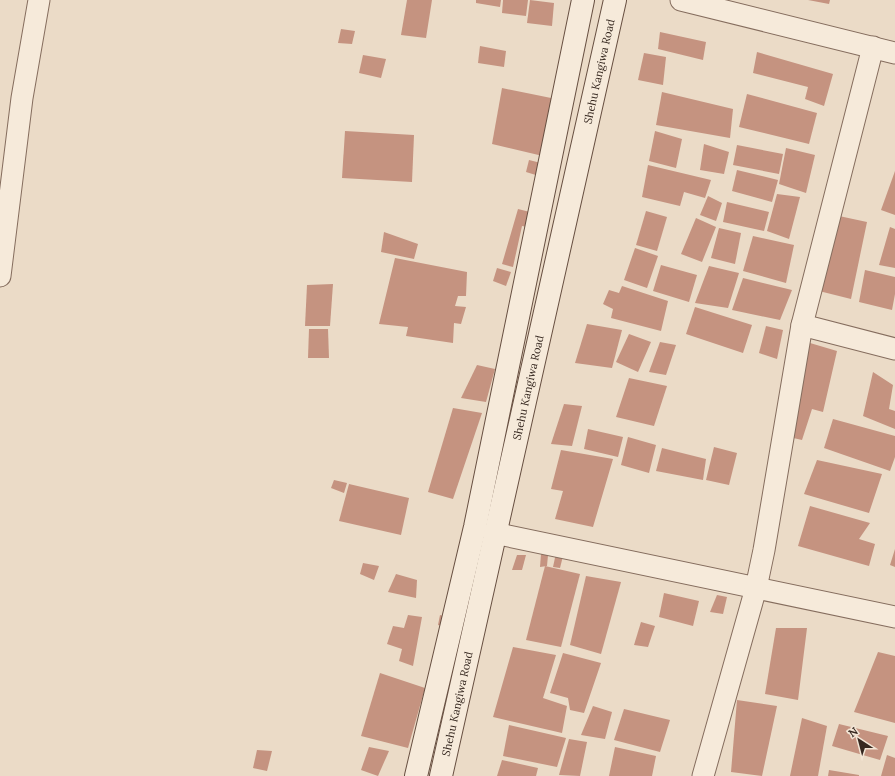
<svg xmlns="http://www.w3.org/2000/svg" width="895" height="776" font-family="Lora,serif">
  <rect width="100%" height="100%" fill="#ebdbc7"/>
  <g fill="#c59380">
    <path d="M407 0H432L426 38 401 35Z"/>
    <path d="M476 0H501L500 7 476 3Z"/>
    <path d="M503 0H528L526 16 502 13Z"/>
    <path d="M530 0 554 3 552 26 527 23Z"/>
    <path d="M808 0H830L829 4Z"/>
    <path d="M341 29 355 31 352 44 338 43Z"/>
    <path d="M660 32 706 42 703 60 658 49Z"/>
    <path d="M480 46 506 51 504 67 478 63Z"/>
    <path d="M757 52 833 74 824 106 805 99 808 87 753 73Z"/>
    <path d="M644 53 666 57 663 85 638 80Z"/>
    <path d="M363 55 386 59 381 78 359 73Z"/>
    <path d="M502 88 561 100 547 157 492 144Z"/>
    <path d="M662 92 733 109 730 138 656 125Z"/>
    <path d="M747 94 817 113 809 144 739 127Z"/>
    <path d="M345 131 414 135 412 182 342 178Z"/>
    <path d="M655 131 682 139 676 168 649 161Z"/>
    <path d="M704 144 729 152 724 174 700 170Z"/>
    <path d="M737 145 783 154 779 174 733 165Z"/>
    <path d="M786 148 815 155 806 193 779 184Z"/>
    <path d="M529 160 541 163 539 176 526 172Z"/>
    <path d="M648 165 711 180 705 198 684 192 680 206 642 197Z"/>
    <path d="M737 170 778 180 772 202 732 191Z"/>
    <path d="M895 171V215L881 210Z"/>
    <path d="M777 194 800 197 789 239 767 231Z"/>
    <path d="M708 196 722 203 716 221 700 215Z"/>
    <path d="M727 202 769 212 764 231 723 222Z"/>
    <path d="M518 209 538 214 533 228 522 226 513 267 502 264Z"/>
    <path d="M646 211 667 217 657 251 636 245Z"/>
    <path d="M839 216 867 222 851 299 819 291Z"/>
    <path d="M696 218 716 227 702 262 681 254Z"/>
    <path d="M890 227 895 229V268L879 265Z"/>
    <path d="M719 228 741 233 735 264 711 258Z"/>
    <path d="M384 232 418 244 414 259 381 252Z"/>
    <path d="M753 236 794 245 786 283 743 271Z"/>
    <path d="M635 248 658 256 647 288 624 280Z"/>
    <path d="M395 258 467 272 466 296H458L455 306 466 307 461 324 454 323 453 343 406 336 408 327 379 324Z"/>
    <path d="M661 265 697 275 689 302 653 291Z"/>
    <path d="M709 266 739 273 728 308 695 303Z"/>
    <path d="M497 268 511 272 506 286 493 281Z"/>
    <path d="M865 270 895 277V294L892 310 859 302Z"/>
    <path d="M743 278 792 290 780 320 732 310Z"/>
    <path d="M333 284 330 326H305L307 285Z"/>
    <path d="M622 286 668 301 661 331 611 318 613 309 603 304 609 290 619 293Z"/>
    <path d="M695 307 752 325 743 353 686 334Z"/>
    <path d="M587 324 622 330 612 368 575 363Z"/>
    <path d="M766 326 783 330 777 359 759 353Z"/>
    <path d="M309 329H328L329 358H308Z"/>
    <path d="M629 334 651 342 638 372 616 362Z"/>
    <path d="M660 342 676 345 666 375 649 372Z"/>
    <path d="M810 343 837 351 823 412 812 409 802 440 789 437 791 405Z"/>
    <path d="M477 365 495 369 486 402 461 398Z"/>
    <path d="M873 372 893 385 889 409 895 411V429L863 416Z"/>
    <path d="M629 378 667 386 654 426 616 417Z"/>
    <path d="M564 404 582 406 572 446 551 444Z"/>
    <path d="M453 408 482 413 453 499 428 492Z"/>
    <path d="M833 419 895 436V457L890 471 824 448Z"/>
    <path d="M588 429 623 437 618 457 584 449Z"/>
    <path d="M628 437 656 445 649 473 621 465Z"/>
    <path d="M714 447 737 453 729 485 706 480Z"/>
    <path d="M662 448 706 459 703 480 656 471Z"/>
    <path d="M561 450 613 459 593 527 555 519 563 491 551 489Z"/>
    <path d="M817 460 882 474 869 513 804 494Z"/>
    <path d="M334 480 347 483 344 493 331 488Z"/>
    <path d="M349 484 409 498 401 535 339 521Z"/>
    <path d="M810 506 870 523 859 539 875 544 869 566 798 546Z"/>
    <path d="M895 549V567L890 565Z"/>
    <path d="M556 553 563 556 560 568 553 567Z"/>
    <path d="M541 554 548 555 547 566 540 567Z"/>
    <path d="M517 555H526L522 570H512Z"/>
    <path d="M363 563 379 566 374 580 360 574Z"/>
    <path d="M545 566 580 574 561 647 526 640Z"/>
    <path d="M396 574 417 580 416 598 388 592Z"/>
    <path d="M586 576 621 582 601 654 570 645Z"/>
    <path d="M664 593 699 601 693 626 659 617Z"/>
    <path d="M717 595 727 597 723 614 710 612Z"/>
    <path d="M408 615 422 617 413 666 399 661 402 649 387 644 393 626 404 628Z"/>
    <path d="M440 615 450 618 448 628 438 625Z"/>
    <path d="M641 622 655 626 648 647 634 645Z"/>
    <path d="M776 628H807L798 700 765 694Z"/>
    <path d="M513 647 556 655 543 698 567 706 562 733 493 717Z"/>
    <path d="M878 652 895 656V723L854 712Z"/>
    <path d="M563 653 601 663 584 713 570 710 568 698 550 693Z"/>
    <path d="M380 673 425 688 408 748 361 736Z"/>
    <path d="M737 700 777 706 762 776 731 772Z"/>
    <path d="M593 706 612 712 605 739 581 735Z"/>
    <path d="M624 709 670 720 660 752 614 740Z"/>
    <path d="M802 718 827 726 818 776H790Z"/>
    <path d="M839 724 888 736 880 760 832 746Z"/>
    <path d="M509 725 566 738 557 767 503 756Z"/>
    <path d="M569 739 587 742 580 776 559 775Z"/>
    <path d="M369 747 389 751 378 776 361 770Z"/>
    <path d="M615 747 656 756 652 776H609Z"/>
    <path d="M257 750 272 751 267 771 253 768Z"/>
    <path d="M887 755 895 758V776H881Z"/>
    <path d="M502 760 538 768 536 776H497Z"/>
    <path d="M829 770 859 775V776H828Z"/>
  </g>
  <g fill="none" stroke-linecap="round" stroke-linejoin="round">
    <defs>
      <g id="minor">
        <path d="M681 0 895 53"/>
        <path d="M0 276 22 98 39 0"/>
        <path d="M802 325 895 349"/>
        <path d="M494 533 895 617"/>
        <path d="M703 776 756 588 764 550 802 325 873 47"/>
      </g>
      <g id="secondary">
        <path d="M416 776 475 527 583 0"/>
        <path id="s1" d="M441 776 615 0"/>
      </g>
    </defs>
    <use href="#minor" stroke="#856d5e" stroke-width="23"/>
    <use href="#secondary" stroke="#674f41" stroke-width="24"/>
    <use href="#minor" stroke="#f6eada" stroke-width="21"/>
    <use href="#secondary" stroke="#f6eada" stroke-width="22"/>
  </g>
  <g text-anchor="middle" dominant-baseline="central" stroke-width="4" stroke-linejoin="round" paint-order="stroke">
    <g font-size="11" fill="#362820" stroke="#f3e6d6">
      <text stroke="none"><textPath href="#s1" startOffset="722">Shehu Kangiwa Road</textPath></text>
      <text stroke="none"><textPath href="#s1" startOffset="398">Shehu Kangiwa Road</textPath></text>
      <text stroke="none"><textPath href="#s1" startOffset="74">Shehu Kangiwa Road</textPath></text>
    </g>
  </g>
  <g transform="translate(859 740) rotate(324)" stroke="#f3e6d6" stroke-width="3" paint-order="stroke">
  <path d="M0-3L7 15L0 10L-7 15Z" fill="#362820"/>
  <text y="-6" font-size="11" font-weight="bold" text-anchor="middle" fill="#362820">N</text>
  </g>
</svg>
